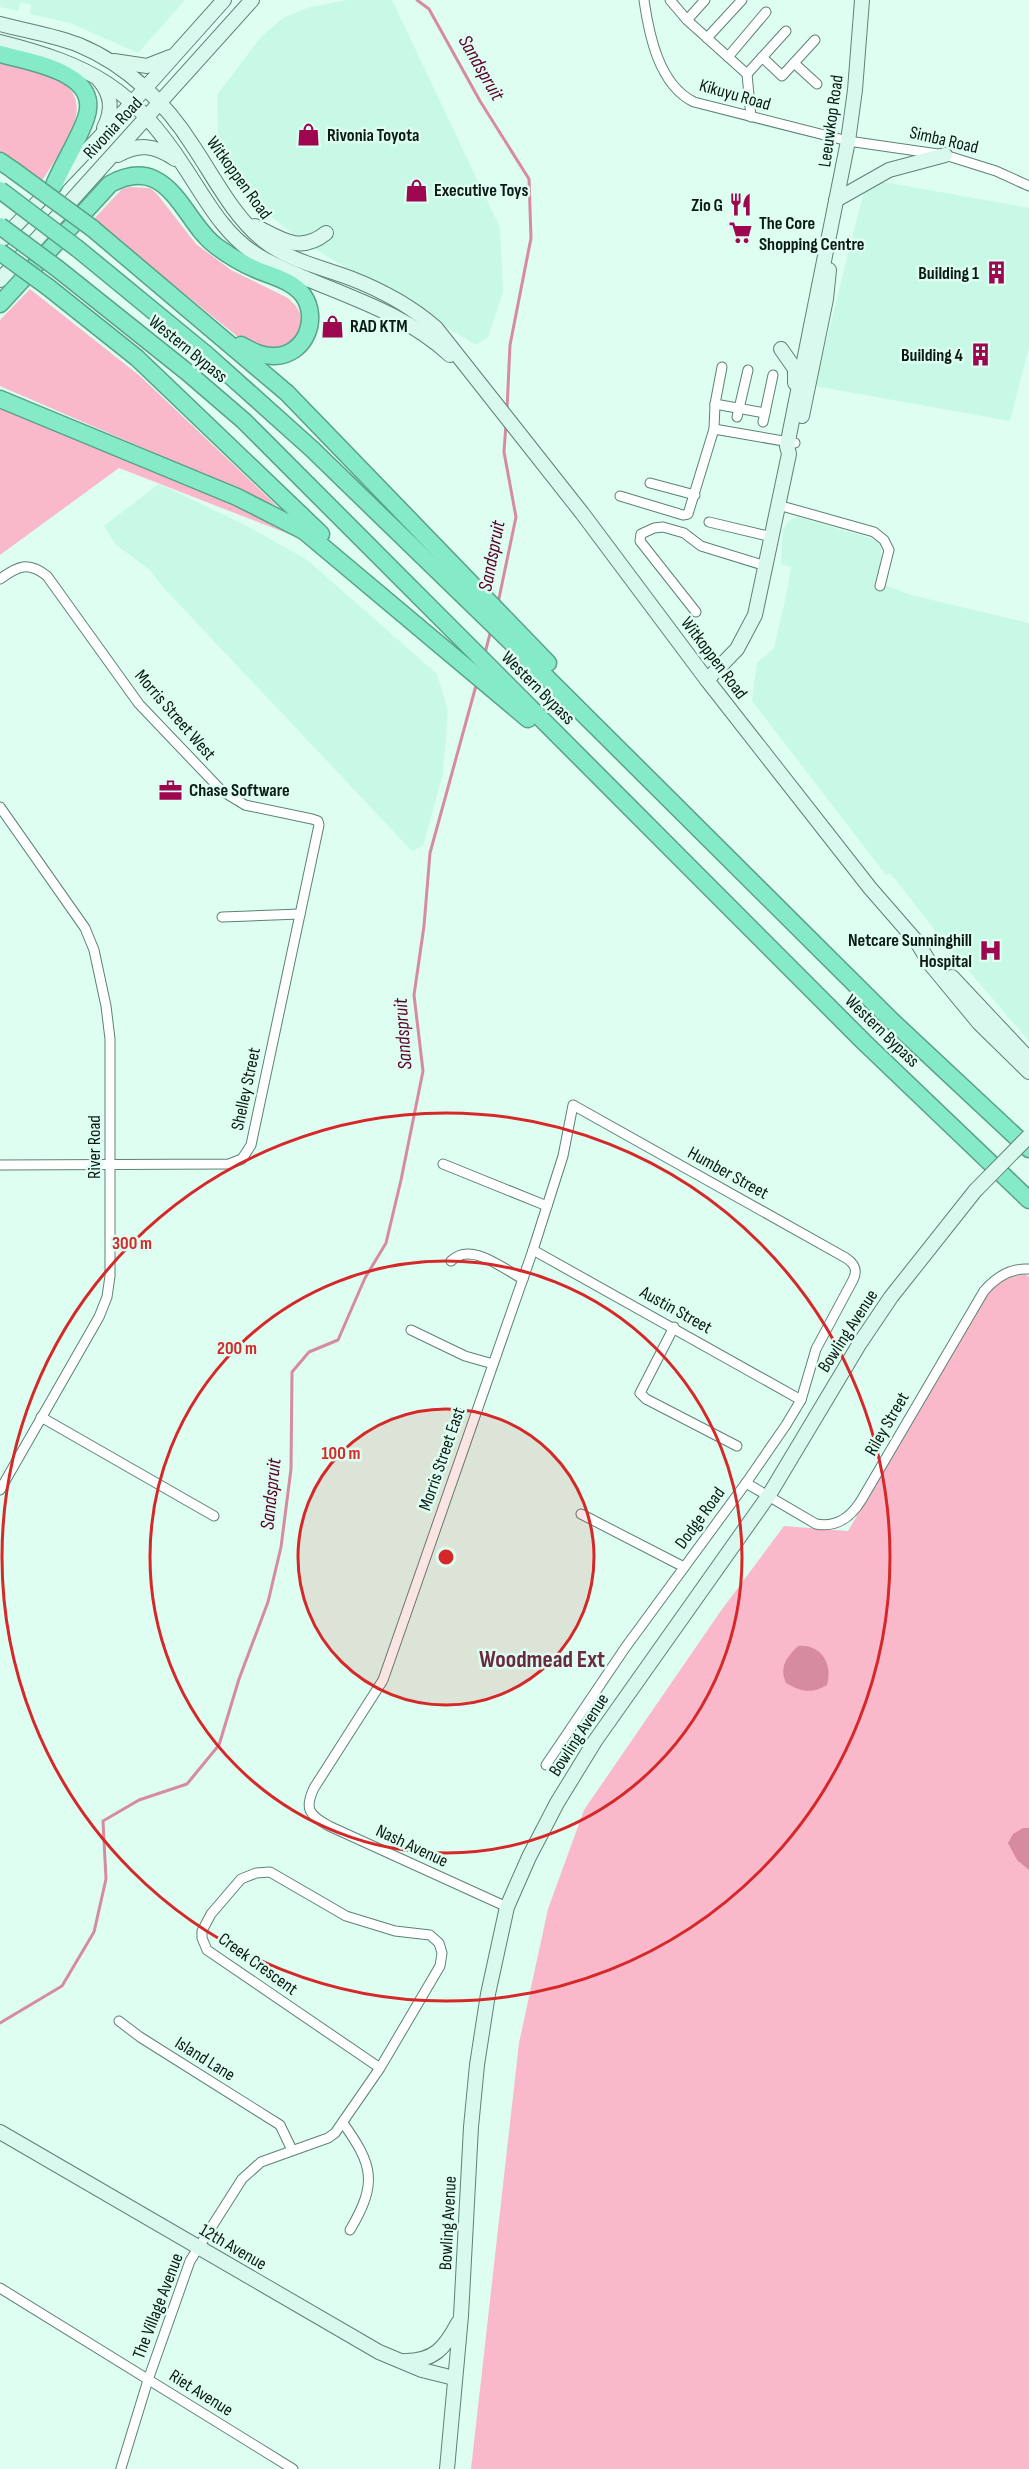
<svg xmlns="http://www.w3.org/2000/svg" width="1029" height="2469" font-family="'Sofia Sans Condensed',sans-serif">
  <rect width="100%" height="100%" fill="#ddfef1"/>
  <g fill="#c7f9e6">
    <path d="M0 0H185L138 53 70 23 30 14 31 5 20 2 18 11 0 7Z"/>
    <path d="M348 0H392L500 228 503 292 488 337 476 345 300 240 226 180 218 135 217 95 261 37 283 18 310 7Z"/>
    <path d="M867 179 1029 208V347L1010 421 815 386Z"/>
    <path d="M159 484 243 524 306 559 437 674 448 711 443 773 423 846 412 851 162 586 149 569 116 545 104 526Z"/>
    <path d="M798 517 877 540 881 547V558L877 582 911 595 1029 623V1041L943 941 903 889 890 873 886 875 752 701 757 663 774 648 786 596 791 567 781 564 783 529 789 521Z"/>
  </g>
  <g fill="#fab9ca">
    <path d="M0 63C18 68 41 71 58 80 102 103 57 155 41 183L0 155Z"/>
    <path d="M130 187 150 188 157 194 196 244 231 270 288 298 296 306 300 313 302 326 299 336 282 353 248 345 93 220 122 189Z"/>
    <path d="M30 289 140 376 277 506 0 386V320Z"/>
    <path d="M0 404 236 502 304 540 119 468 0 555Z"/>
    <path d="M1025 1274 1029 1277V2469H471L519 2043 548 1909 584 1810 720 1612 784 1526 848 1531 994 1281Z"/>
  </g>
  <g fill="#d68ba0">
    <path d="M798 1646C821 1644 833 1664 827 1685 812 1694 801 1692 786 1683 779 1667 786 1658 798 1646Z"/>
    <path d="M1023 1828H1029V1870L1017 1860 1008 1843 1013 1834Z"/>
  </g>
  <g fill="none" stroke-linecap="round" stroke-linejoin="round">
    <g stroke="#d68ba0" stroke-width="3">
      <path d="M417 0 429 9 480 101 529 179 531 238 510 345 507 409"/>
      <path d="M498 603 516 517 504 452 506 424"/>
      <path d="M485 653 491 630"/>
      <path d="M0 2023 62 1986 94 1932 106 1879 103 1821 139 1800 187 1784 219 1745 239 1679 268 1602 281 1547 291 1469 292 1372 309 1352 338 1340 365 1278 386 1243 401 1180 423 1071 414 995 424 926 430 853 477 682"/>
    </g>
    <defs>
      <g id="street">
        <path d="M644 0C649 35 659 85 694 102L848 141 945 155 996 171 1029 186"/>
        <path d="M670 0 687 20 747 74 751 117"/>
        <path d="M687 20 705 0"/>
        <path d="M707 38 742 0"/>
        <path d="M728 57 766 12"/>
        <path d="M762 57 782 76 815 40"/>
        <path d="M794 63 817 84"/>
        <path d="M747 74 786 31"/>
        <path d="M715 404 765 413"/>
        <path d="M737 417 748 370"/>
        <path d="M763 422 773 375"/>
        <path d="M714 429 715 404 722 367"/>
        <path d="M650 483 695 495"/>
        <path d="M620 496 683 515 688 514 714 429 795 443"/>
        <path d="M778 505 874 532 884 540 889 550 880 586"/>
        <path d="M709 522 772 537"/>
        <path d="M0 579C18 566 28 561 47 576L139 704 222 791 245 805 312 819 318 821 319 825 251 1145 242 1159 229 1164 0 1165"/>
        <path d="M696 612 640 541 641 534 654 528 663 527 684 533 701 546 766 566"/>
        <path d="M0 807 85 928 94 950 106 1006 110 1039V1276L107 1297 99 1317 0 1490"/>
        <path d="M222 917 300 914"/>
        <path d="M443 1164 547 1206"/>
        <path d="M533 1250 801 1400"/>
        <path d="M451 1261C471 1241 503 1269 523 1279"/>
        <path d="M674 1327 640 1393 646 1399 737 1446"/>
        <path d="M411 1330 465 1356 493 1364"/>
        <path d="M41 1417 214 1516"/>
        <path d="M746 1483 816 1524C837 1528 852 1516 862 1499L984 1291C996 1277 1010 1268 1029 1269"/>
        <path d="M581 1514 684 1567"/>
        <path d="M507 1907 329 1826C309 1815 304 1809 314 1788L383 1680 533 1250 563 1156 573 1105 846 1258C855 1264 858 1270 853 1280L816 1349 801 1400 786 1425 746 1483 625 1648 546 1765"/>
        <path d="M119 2021 140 2037 280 2125 292 2150"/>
        <path d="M343 2123C373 2165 378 2183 350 2230"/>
        <path d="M0 2288 293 2469"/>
        <path d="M121 2468 148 2380 190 2261 242 2179 261 2162 328 2138 335 2133 380 2068 440 1966 442 1953 439 1943 430 1935 395 1931 346 1916 270 1872 256 1873 241 1879 211 1914 202 1931V1938L207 1950 380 2068"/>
      </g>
      <g id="secondary">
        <path d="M0 24C26 31 54 35 79 45 127 65 166 103 193 146 214 177 233 216 263 240 289 261 321 267 350 278 381 290 411 306 436 328L582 513 707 680 870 888 917 942 931 965 979 1023 1029 1072"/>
        <path d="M0 42C91 65 133 88 185 168 205 198 223 233 254 253 270 264 289 271 307 279 358 300 409 317 450 355"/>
        <path d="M114 61 147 66 170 57"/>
        <path d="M99 80C112 95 113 110 104 128"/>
        <path d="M118 155C138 143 155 145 175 159"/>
        <path d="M836 200 889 170 945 155"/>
        <path d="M255 226C281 239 300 254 326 233"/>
        <path d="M0 242 132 103 224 0"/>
        <path d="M0 280 252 0"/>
        <path d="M781 349 795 369V383"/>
        <path d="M802 416 826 299 829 270"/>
        <path d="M707 680 737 649 755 615 789 454 787 446 848 141 855 90 862 0"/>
        <path d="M952 977 1029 1059"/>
        <path d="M0 2132 379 2352 422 2370 454 2378"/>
        <path d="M405 2361C434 2361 445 2348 458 2323"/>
        <path d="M447 2469 461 2316 471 2127 477 2065 488 1994 507 1907 529 1857 557 1803 595 1741 769 1495 860 1343 891 1297 975 1191"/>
      </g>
      <g id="highway">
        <path d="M0 54C29 62 102 72 86 118 79 139 63 163 54 185"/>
        <path d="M0 161 13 170"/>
        <path d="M92 228 287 393 548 663"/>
        <path d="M78 249 207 355 312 449 515 646 891 1020 1029 1149"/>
        <path d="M58 269 187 372 244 421 865 1043 1029 1200"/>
        <path d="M48 287 137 358 321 534"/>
        <path d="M0 304 110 184C123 177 139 172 154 179 181 192 192 228 216 246 228 255 241 263 255 269 271 276 291 280 303 295 320 319 305 355 275 356 262 357 252 351 241 345"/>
        <path d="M0 399 237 497 304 531 528 719"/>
      </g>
    </defs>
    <use href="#street" stroke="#5d8274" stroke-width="11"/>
    <use href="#secondary" stroke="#5d8274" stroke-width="16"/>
    <use href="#highway" stroke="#5aa189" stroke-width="19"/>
    <use href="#street" stroke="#fff" stroke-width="9"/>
    <use href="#secondary" stroke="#daf9ee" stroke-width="14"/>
    <use href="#highway" stroke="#84eac7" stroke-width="16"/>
    <defs>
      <path id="secondary-bridge" d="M975 1191 1029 1136"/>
      <g id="highway-bridge">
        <path d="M13 170 92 228"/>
        <path d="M0 190 78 249"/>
        <path d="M0 226 58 269"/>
        <path d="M0 252 48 287"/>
      </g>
    </defs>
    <use href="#secondary-bridge" stroke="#5d8274" stroke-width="16" stroke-linecap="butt"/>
    <use href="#highway-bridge" stroke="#5aa189" stroke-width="19" stroke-linecap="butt"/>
    <use href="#secondary-bridge" stroke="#daf9ee" stroke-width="14"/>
    <use href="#highway-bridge" stroke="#84eac7" stroke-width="16"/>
  </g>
  <circle cx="446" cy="1557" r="148" fill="#d62828" fill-opacity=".12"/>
  <g fill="none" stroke="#d62828" stroke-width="3">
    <circle cx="446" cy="1557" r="148"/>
    <circle cx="446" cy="1557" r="296"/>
    <circle cx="446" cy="1557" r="444"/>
  </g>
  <defs>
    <symbol id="shop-bare" viewBox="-9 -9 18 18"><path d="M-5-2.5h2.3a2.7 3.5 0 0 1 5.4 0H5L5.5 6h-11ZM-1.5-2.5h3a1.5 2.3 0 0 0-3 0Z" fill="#9e0750" stroke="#ddfef1" stroke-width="2.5" paint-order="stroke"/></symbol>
    <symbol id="restaurant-bare" viewBox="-9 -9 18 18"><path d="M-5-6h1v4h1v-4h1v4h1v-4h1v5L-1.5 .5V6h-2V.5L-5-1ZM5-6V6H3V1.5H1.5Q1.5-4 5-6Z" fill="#9e0750" stroke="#ddfef1" stroke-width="2.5" paint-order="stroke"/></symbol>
    <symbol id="supermarket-bare" viewBox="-9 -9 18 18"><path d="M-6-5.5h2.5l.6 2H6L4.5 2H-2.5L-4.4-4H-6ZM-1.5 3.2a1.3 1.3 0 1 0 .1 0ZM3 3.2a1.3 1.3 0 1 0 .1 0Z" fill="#9e0750" stroke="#ddfef1" stroke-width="2.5" paint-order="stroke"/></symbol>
    <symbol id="building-bare" viewBox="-9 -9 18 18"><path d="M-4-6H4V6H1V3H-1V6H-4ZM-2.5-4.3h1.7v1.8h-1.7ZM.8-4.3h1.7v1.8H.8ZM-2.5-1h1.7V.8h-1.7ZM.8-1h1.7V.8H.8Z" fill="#9e0750" stroke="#ddfef1" stroke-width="2.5" paint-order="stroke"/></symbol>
    <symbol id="office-bare" viewBox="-9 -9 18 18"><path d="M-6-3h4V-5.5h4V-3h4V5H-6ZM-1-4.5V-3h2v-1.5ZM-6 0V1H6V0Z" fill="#9e0750" stroke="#ddfef1" stroke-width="2.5" paint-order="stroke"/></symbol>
    <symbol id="hospital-bare" viewBox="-9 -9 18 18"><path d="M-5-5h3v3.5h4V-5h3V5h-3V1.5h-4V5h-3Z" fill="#9e0750" stroke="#ddfef1" stroke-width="2.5" paint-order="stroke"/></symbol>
  </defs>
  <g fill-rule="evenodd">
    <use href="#shop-bare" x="292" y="118" width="33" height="33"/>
    <use href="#shop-bare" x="400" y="174" width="33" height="33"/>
    <use href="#restaurant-bare" x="724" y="188" width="33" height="33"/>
    <use href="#supermarket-bare" x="724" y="216" width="33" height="33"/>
    <use href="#building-bare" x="980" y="256" width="33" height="33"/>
    <use href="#shop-bare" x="316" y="310" width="33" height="33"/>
    <use href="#building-bare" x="964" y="338" width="33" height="33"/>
    <use href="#office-bare" x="154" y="774" width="33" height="33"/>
    <use href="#hospital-bare" x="974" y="934" width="33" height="33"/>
  </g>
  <g text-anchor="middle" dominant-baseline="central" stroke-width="5" stroke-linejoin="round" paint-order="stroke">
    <g font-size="18" fill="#0b1a15" stroke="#ddfef1">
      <text transform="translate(735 95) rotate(16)">Kikuyu Road</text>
      <text transform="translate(831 121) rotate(-82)">Leeuwkop Road</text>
      <text transform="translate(113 128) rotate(-47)">Rivonia Road</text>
      <text transform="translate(944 140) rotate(13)">Simba Road</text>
      <text transform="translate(239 178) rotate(54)">Witkoppen Road</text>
      <text transform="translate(188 349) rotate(39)">Western Bypass</text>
      <text transform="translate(714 658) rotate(53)">Witkoppen Road</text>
      <text transform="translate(538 688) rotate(45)">Western Bypass</text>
      <text transform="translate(175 715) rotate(49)">Morris Street West</text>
      <text transform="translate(882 1031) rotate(44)">Western Bypass</text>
      <text transform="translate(246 1089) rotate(-78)">Shelley Street</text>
      <text transform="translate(94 1147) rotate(-90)">River Road</text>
      <text transform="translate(728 1173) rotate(29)">Humber Street</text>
      <text transform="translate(676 1310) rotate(29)">Austin Street</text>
      <text transform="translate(848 1331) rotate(-57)">Bowling Avenue</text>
      <text transform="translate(887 1424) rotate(-60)">Riley Street</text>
      <text transform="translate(442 1459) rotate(-71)">Morris Street East</text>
      <text transform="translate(700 1518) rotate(-54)">Dodge Road</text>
      <text transform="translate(579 1735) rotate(-57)">Bowling Avenue</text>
      <text transform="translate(412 1846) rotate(25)">Nash Avenue</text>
      <text transform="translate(258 1964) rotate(36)">Creek Crescent</text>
      <text transform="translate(205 2059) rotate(32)">Island Lane</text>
      <text transform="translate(448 2223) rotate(-87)">Bowling Avenue</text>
      <text transform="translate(233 2247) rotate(30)">12th Avenue</text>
      <text transform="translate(158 2306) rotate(-69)">The Village Avenue</text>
      <text transform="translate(201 2393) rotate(32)">Riet Avenue</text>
    </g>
    <g font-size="18" font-weight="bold" fill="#0b1a15" stroke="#ddfef1" text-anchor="start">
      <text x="327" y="135">Rivonia Toyota</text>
      <text x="434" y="190">Executive Toys</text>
      <text x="723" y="205" text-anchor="end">Zio G</text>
      <text x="759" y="223">The Core<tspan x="759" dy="21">Shopping Centre</tspan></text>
      <text x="979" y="273" text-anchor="end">Building 1</text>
      <text x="350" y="326">RAD KTM</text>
      <text x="963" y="355" text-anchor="end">Building 4</text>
      <text x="189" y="790">Chase Software</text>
      <text x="972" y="940" text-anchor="end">Netcare Sunninghill<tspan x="972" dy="21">Hospital</tspan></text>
    </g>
    <g font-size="20" font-style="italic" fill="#5d012c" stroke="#ddfef1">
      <text transform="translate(481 68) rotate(60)">Sandspruit</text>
      <text transform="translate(492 556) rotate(-79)">Sandspruit</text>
      <text transform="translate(403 1034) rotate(-94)">Sandspruit</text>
      <text transform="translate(271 1494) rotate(-84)">Sandspruit</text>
    </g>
    <g font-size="24" font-weight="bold" fill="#6c2840" stroke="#ddfef1">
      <text x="542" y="1659">Woodmead Ext</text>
    </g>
  </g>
  <circle cx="446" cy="1557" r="9" fill="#d62828" stroke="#ddfef1" stroke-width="3"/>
  <g font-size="18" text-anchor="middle" font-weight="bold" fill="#d62828" stroke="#ddfef1" stroke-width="5" stroke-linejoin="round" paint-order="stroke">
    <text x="132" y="1249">300 m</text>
    <text x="237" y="1354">200 m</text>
    <text x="341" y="1459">100 m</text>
  </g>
</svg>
